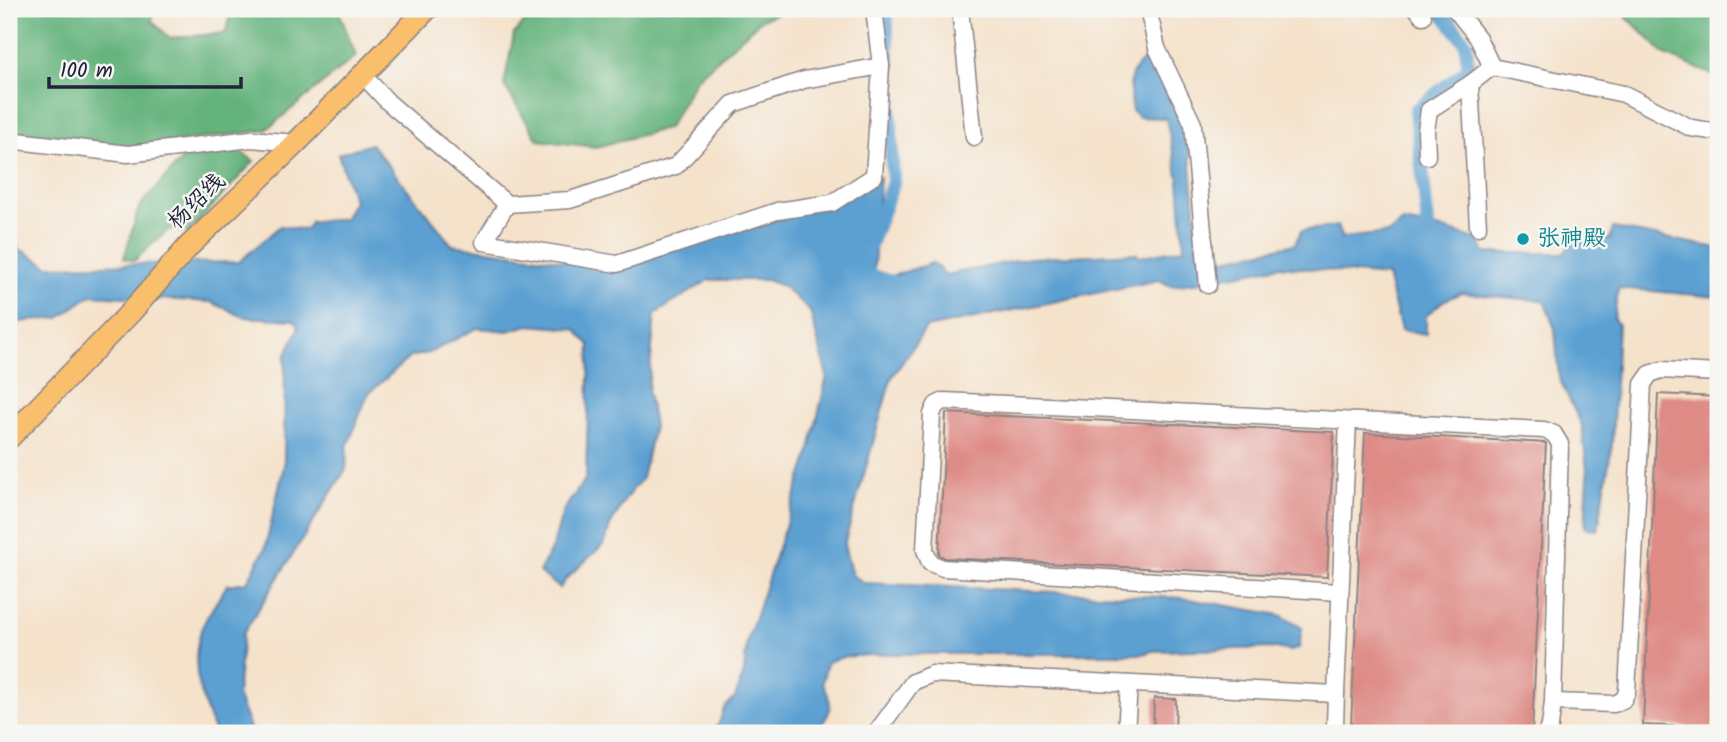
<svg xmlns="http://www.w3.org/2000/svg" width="1727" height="742" font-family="Kalam,'LXGW WenKai TC',sans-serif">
  <rect width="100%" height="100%" fill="#f6f6f2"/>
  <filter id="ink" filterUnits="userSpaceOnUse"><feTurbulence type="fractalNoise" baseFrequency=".0143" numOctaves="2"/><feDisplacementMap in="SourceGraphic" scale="14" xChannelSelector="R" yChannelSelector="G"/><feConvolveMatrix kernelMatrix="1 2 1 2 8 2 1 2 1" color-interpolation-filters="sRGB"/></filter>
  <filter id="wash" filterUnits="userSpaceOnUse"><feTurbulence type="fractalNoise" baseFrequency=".00686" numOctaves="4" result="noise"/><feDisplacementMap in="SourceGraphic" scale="28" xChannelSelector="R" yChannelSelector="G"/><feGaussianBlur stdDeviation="1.57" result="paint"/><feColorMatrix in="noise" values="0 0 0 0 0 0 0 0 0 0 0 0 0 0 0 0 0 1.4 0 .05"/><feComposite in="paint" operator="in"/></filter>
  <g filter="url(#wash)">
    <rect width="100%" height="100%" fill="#f5e2cb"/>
    <g fill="#63b27c" stroke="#426a5c" stroke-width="2">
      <path d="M9 9H153L152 21 170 38 226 33 231 9H338L356 56 266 130 131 148 9 133Z"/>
      <path d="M535 9H789L762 19 696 79 668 128 596 147 538 140 504 85 514 34Z"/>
      <path d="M1619 9H1718V77L1665 55Z"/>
      <path d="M239 151 254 161 188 233 169 229 134 261 124 258 139 207 184 157Z"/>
    </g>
    <path fill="#5ca0d1" stroke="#3f6186" stroke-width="2" d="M1153 53 1187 120 1199 254 1216 261 1295 244 1301 231 1337 226 1342 238 1389 233 1403 222 1447 230 1479 240 1485 253H1564L1574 241 1610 239 1613 228 1718 248V297L1618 288 1614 319 1618 324 1612 444 1598 530 1585 527 1588 479 1582 426 1559 378 1555 329 1544 301 1461 293 1443 301 1426 316V334L1401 330 1387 276 1280 266 1201 282 1171 286 1159 280 926 328 891 379 844 545 852 575 865 583 1183 598 1280 615 1302 628 1299 648 1291 651 1275 648 1153 651 1142 654H885C865 657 845 653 827 663L822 683C836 708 831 712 815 733H707L719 724 724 708 735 698 744 672 747 642 809 454 827 376 810 311 783 286 767 280H709L655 314 648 392 654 426 642 478 626 498 610 526 605 543 566 579 560 588 539 572 553 546 563 511 586 478 590 345 575 329 529 325 508 331 477 328 429 353 410 357 368 394 347 447 346 469 243 634 237 695 252 733H215C202 701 188 663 202 628 208 613 219 599 227 585L247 582 265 549 284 466 285 357 298 330V324L293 320 244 317 211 302 91 295 59 318 9 323V207L18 248 49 266 239 262 280 226 306 230 311 222 344 219 354 201 338 154 371 144 452 245 617 268 777 213 833 207 880 177 873 282 933 263 946 275 1030 258 1136 253 1139 257 1184 248 1179 180 1166 118 1139 117 1132 111C1129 82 1126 70 1153 53Z"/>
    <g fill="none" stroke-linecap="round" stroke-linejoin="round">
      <g stroke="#5ca0d1" stroke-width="14">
        <path d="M870 245 893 183 886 9"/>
        <path d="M1430 245 1416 110 1468 69 1466 43 1439 9"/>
        <path d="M856 271 901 285"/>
      </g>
    </g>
    <g id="blocks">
      <g fill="#de8a85">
        <path d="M1658 394 1718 397V728L1643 725Z"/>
        <path d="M946 413 1334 432 1327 577 945 558 939 555Z"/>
        <path d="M1365 433 1546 443 1532 733 1351 725Z"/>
        <path d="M1154 698 1176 699 1175 732 1153 731Z"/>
      </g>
    </g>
  </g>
  <g filter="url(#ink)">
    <use href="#blocks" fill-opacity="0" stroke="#8c8283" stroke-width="2"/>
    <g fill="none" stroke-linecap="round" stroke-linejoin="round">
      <defs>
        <g id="minor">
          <path d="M960 9 974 137"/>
          <path d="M1148 9 1157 48 1193 124 1208 285"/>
          <path d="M1417 9 1423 16"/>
          <path d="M1455 9 1478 38 1492 67 1624 94 1691 128 1718 132"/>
          <path d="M363 75 388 102 507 204 570 200 676 166 733 104 804 80 881 66"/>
          <path d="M1470 84 1478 227"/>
          <path d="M9 140 128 154 251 139 296 143"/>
          <path d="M1427 156 1426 131 1429 110 1470 84 1492 67"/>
          <path d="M507 204 484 242 617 264 777 211 832 203 874 176 881 66 874 9"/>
          <path d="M1339 592 943 568 930 563 925 550 932 414 936 405 944 401 1544 430 1554 434 1560 444 1553 702 1550 726 1546 733"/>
          <path d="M1553 702 1614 704 1623 700 1627 692 1643 384 1650 374 1661 370 1718 373"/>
          <path d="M876 733 913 682 932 674 1336 694"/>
          <path d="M1126 733 1129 684"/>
          <path d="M1340 733 1335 725 1336 694 1348 421"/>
        </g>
        <path id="major" d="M9 438 130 313 189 246 296 143 427 9"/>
      </defs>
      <use href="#minor" stroke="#8c8283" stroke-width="19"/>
      <use href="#major" stroke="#8c8283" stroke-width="24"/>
      <use href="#minor" stroke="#fff" stroke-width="16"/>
      <use href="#major" stroke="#f9bf6d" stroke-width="21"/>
    </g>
  </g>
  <circle fill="#0f9aa8" stroke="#f6f6f2" stroke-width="2.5" cx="1523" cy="239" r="7"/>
  <g text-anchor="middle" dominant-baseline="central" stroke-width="5" stroke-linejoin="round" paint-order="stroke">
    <g font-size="23" fill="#22223b" stroke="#f6f6f2">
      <text transform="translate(197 202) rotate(-44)">杨绍线</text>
    </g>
    <g font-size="23" fill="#0d838f" stroke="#f6f6f2" text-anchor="start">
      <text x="1537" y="239">张神殿</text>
    </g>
  </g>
  <rect width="1727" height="742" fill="none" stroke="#f6f6f2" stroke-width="35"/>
  <path d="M49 77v10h192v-10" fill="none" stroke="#22223b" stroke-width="3.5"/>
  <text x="60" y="77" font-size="21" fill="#22223b" stroke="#f6f6f2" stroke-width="5" paint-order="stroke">100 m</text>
</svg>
